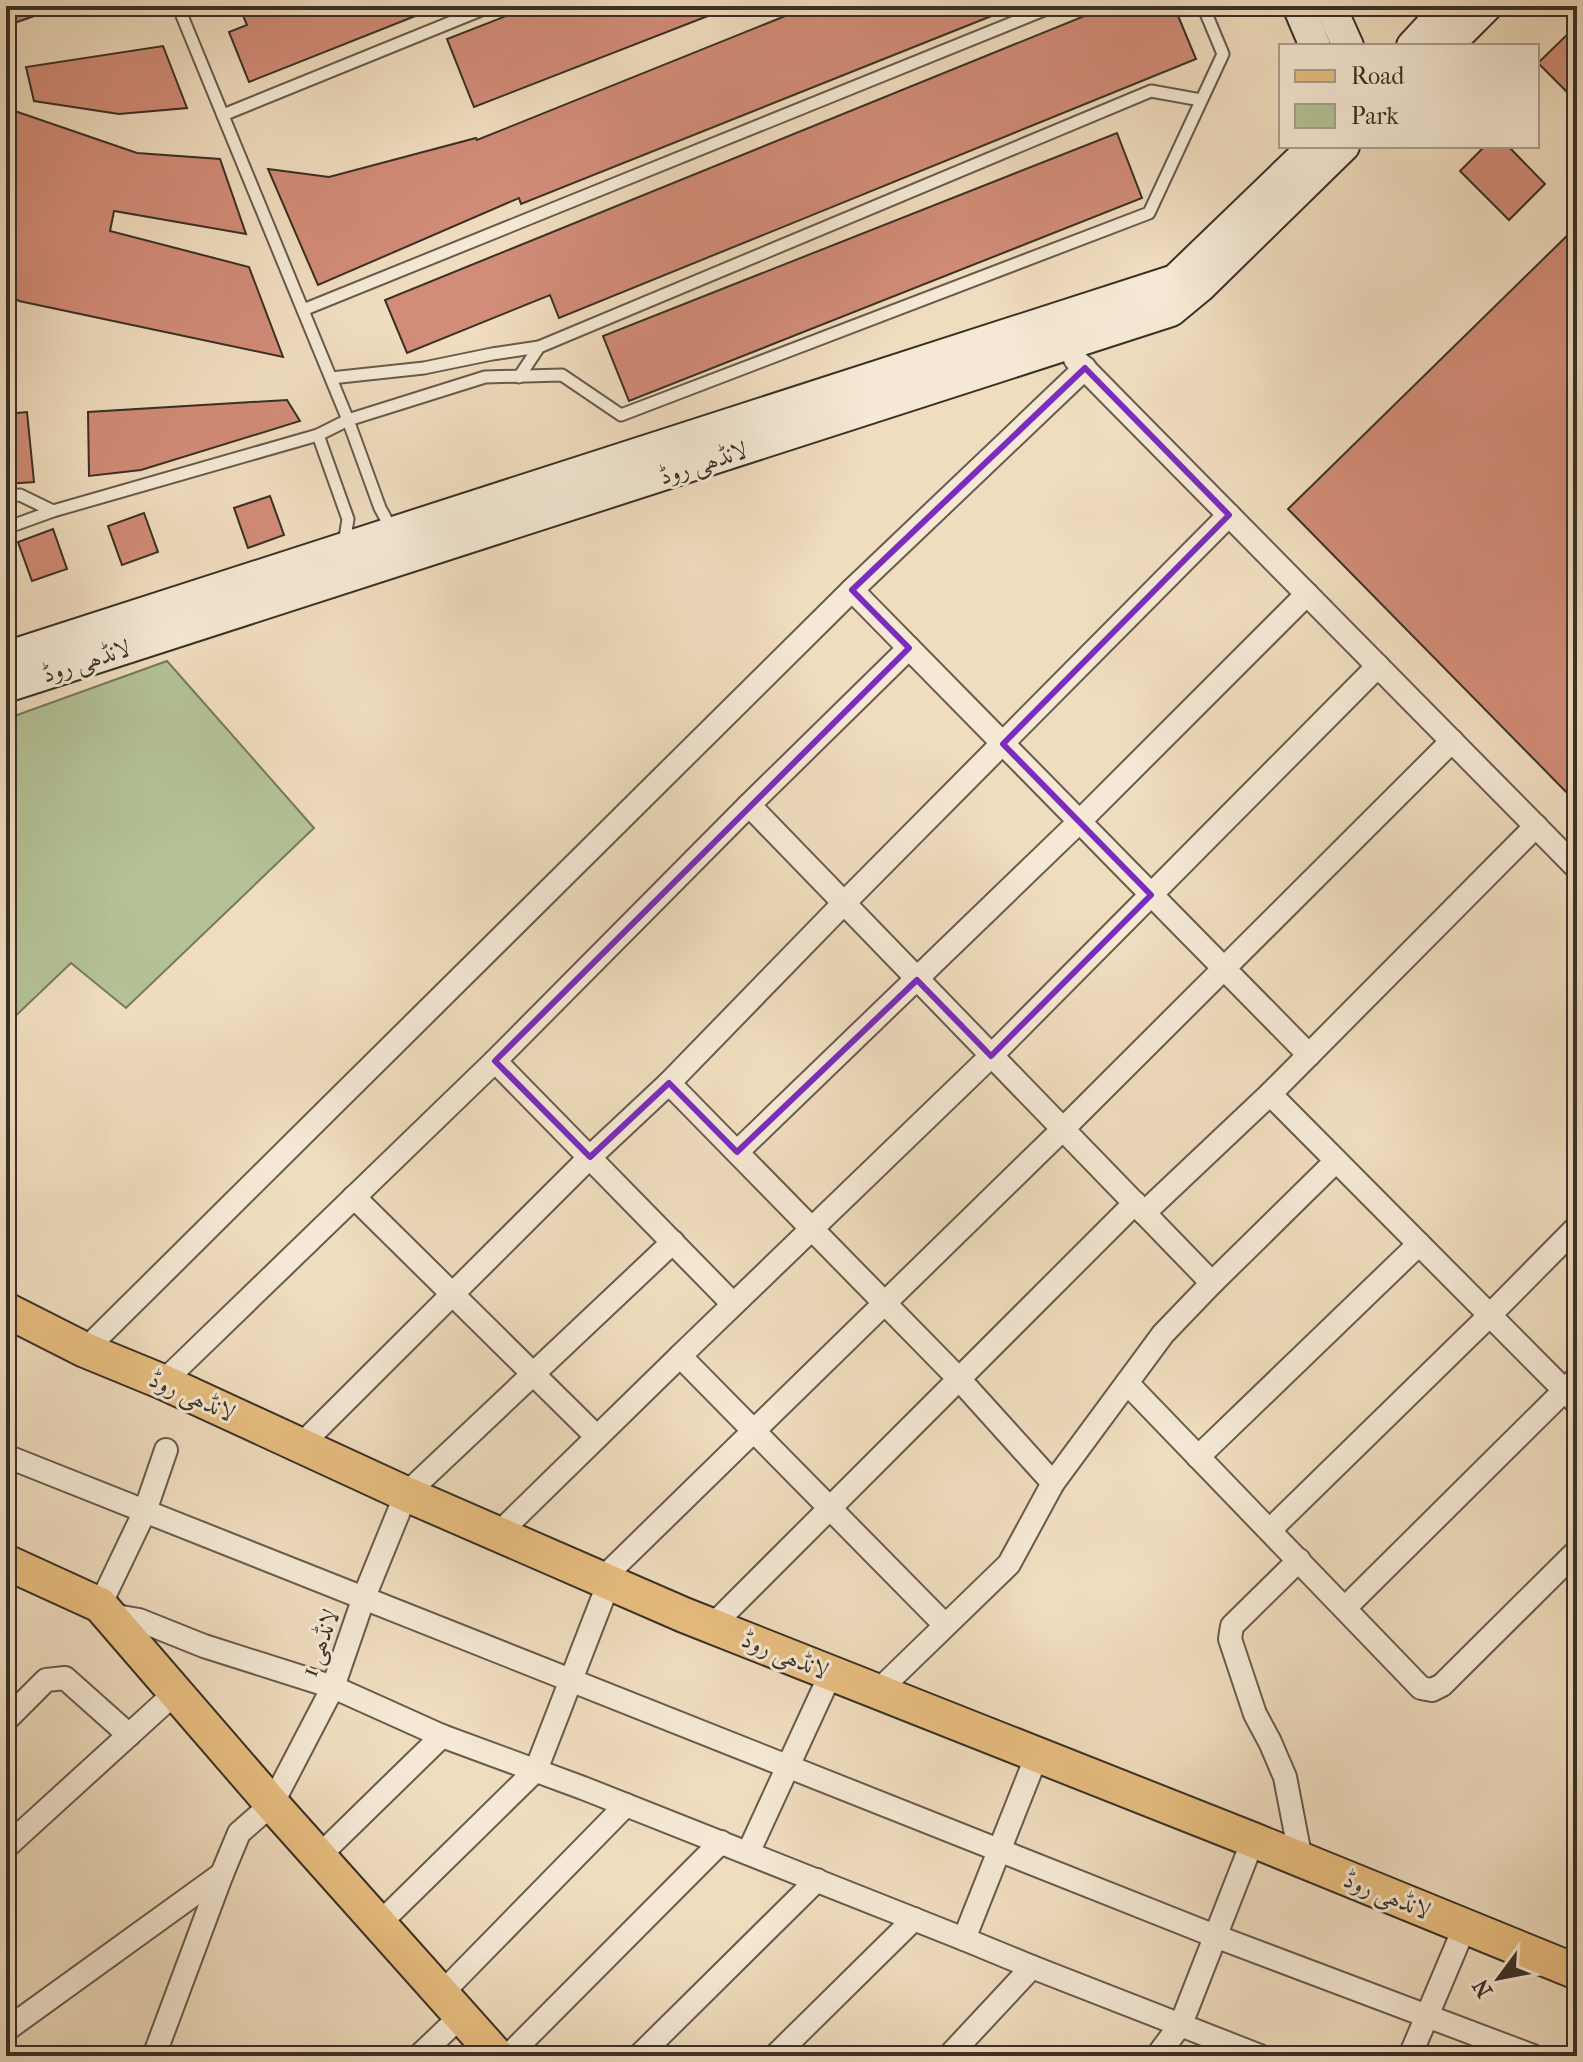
<svg xmlns="http://www.w3.org/2000/svg" width="1583" height="2062" font-family="'IM FELL French Canon',Amiri,serif">
  <rect width="100%" height="100%" fill="#f0ddbf"/>
  <filter id="stains"><feTurbulence type="fractalNoise" baseFrequency=".0025" numOctaves="4"/><feColorMatrix values="0 0 0 0 .2 0 0 0 0 .09 0 0 0 0 .02 0 0 0 .5 -.17"/></filter>
  <radialGradient id="worn" r=".72"><stop offset=".6" stop-color="#630" stop-opacity="0"/><stop offset="1" stop-color="#630" stop-opacity=".3"/></radialGradient>
  <path fill="#b4c296" stroke="#76795e" stroke-width="2" d="M167 661 314 828 126 1008 71 963 6 1025V719Z"/>
  <g fill="#d28c78" stroke="#393026" stroke-width="2">
    <path d="M6 6H56L57 8 6 26Z"/>
    <path d="M239 6H438V7L249 82 229 32 247 25Z"/>
    <path d="M532 6H731V7L474 107 447 39Z"/>
    <path d="M810 6 1014 7 521 204 519 198 318 285 268 169 329 177 476 138 477 140Z"/>
    <path d="M1109 6H1174L1196 59 559 318 550 295 407 353 385 300Z"/>
    <path d="M1577 25V102L1538 63Z"/>
    <path d="M163 46 187 108 119 114 34 101 26 67Z"/>
    <path d="M6 108 137 153 220 159 246 234 114 211 110 231 249 267 283 357 19 301 6 292Z"/>
    <path d="M1117 133 1142 198 629 401 603 336Z"/>
    <path d="M1485 146H1508L1545 184 1509 220 1460 171Z"/>
    <path d="M1577 226V803L1288 509Z"/>
    <path d="M287 400 300 421 141 470 89 476 88 412Z"/>
    <path d="M27 412 34 482 6 484V414Z"/>
    <path d="M270 496 284 535 248 548 234 508Z"/>
    <path d="M144 513 158 552 122 565 108 526Z"/>
    <path d="M53 529 67 569 32 581 18 542Z"/>
  </g>
  <g fill="none" stroke-linecap="round" stroke-linejoin="round">
    <defs>
      <g id="lane">
        <path d="M178 6 348 420 380 508 393 532"/>
        <path d="M223 115 491 6"/>
        <path d="M303 310 1054 6"/>
        <path d="M519 377 539 347 1151 91 1201 100"/>
        <path d="M331 378 424 368 492 354 539 347"/>
        <path d="M318 435 348 519 344 544"/>
        <path d="M6 496 20 495 53 511 318 435 348 420 485 377 562 375 621 415 1149 213 1223 54 1203 6"/>
        <path d="M6 528 53 511"/>
      </g>
      <g id="street">
        <path d="M1075 359 1577 868"/>
        <path d="M852 590 1309 1055"/>
        <path d="M749 805 1212 1283"/>
        <path d="M495 1061 733 1304"/>
        <path d="M669 1083 844 903 1229 515"/>
        <path d="M1270 1094 1577 1403"/>
        <path d="M737 1152 1079 822 1307 594"/>
        <path d="M354 1197 597 1437"/>
        <path d="M1144 1213 1270 1094 1536 826"/>
        <path d="M85 1350 852 590 1085 368"/>
        <path d="M163 1382 495 1061 749 805 909 648"/>
        <path d="M1127 1383 1421 1688 1432 1690 1442 1685 1577 1551"/>
        <path d="M301 1445 590 1157 669 1083 960 1380 1053 1483"/>
        <path d="M6 1456 1215 1936 1533 2056"/>
        <path d="M1198 1457 1419 1244"/>
        <path d="M1270 1530 1490 1315 1577 1227"/>
        <path d="M498 1534 680 1356"/>
        <path d="M1299 1560 1232 1626 1230 1639 1255 1714 1270 1742 1285 1777 1301 1860"/>
        <path d="M602 1579 1063 1129 1452 741"/>
        <path d="M100 1605 145 1511 166 1450"/>
        <path d="M1346 1607 1577 1378"/>
        <path d="M110 1615 139 1620 204 1646 333 1687 442 1736 583 1788 964 1939 1032 1967 1260 2056"/>
        <path d="M945 1625 680 1356 991 1056 1378 666"/>
        <path d="M712 1626 1135 1203"/>
        <path d="M877 1692 1009 1564 1053 1483 1163 1334 1212 1283 1336 1161"/>
        <path d="M6 1720 46 1680 65 1678 129 1735"/>
        <path d="M6 1847 175 1693"/>
        <path d="M748 1853 831 1673"/>
        <path d="M318 1857 442 1736"/>
        <path d="M379 1924 536 1770 609 1582"/>
        <path d="M964 1939 1037 1755"/>
        <path d="M441 1994 626 1805"/>
        <path d="M6 2030 222 1874"/>
        <path d="M154 2056 222 1874 239 1833 272 1804 333 1687 364 1597 406 1494 673 1242"/>
        <path d="M419 2056 461 2016"/>
        <path d="M508 2056 721 1842"/>
        <path d="M639 2056 817 1880"/>
        <path d="M775 2056 914 1919"/>
        <path d="M949 2056 1032 1967"/>
        <path d="M1157 2056 1181 2024 1253 1840"/>
        <path d="M1410 2056 1465 1926"/>
      </g>
      <g id="secondary">
        <path d="M1298 6 1315 46"/>
        <path d="M1330 6 1348 46"/>
        <path d="M1412 46 1449 6"/>
        <path d="M1447 46 1487 6"/>
        <path d="M6 657 1175 280 1314 146"/>
        <path d="M6 687 1171 311 1200 287 1344 146"/>
      </g>
      <g id="primary">
        <path d="M6 1310 85 1350 163 1382 406 1494 684 1615 1253 1840 1577 1972"/>
        <path d="M6 1562 100 1605 272 1804 497 2056"/>
      </g>
    </defs>
    <use href="#lane" stroke="#675b4c" stroke-width="15"/>
    <use href="#street" stroke="#675b4c" stroke-width="26"/>
    <use href="#secondary" stroke="#393026" stroke-width="34"/>
    <use href="#primary" stroke="#393026" stroke-width="38"/>
    <use href="#lane" stroke="#f5e9d5" stroke-width="11"/>
    <use href="#street" stroke="#f5e9d5" stroke-width="22"/>
    <use href="#secondary" stroke="#f5e9d5" stroke-width="30"/>
    <use href="#primary" stroke="#e8be80" stroke-width="34"/>
  </g>
  <path fill="none" stroke="#7b2cbf" stroke-width="6" stroke-linejoin="round" d="M1085 368 1229 515 1003 744 1151 895 991 1056 917 980 737 1152 669 1083 590 1157 495 1061 909 648 852 590Z"/>
  <g text-anchor="middle" dominant-baseline="central" stroke-width="6" stroke-linejoin="round" paint-order="stroke">
    <g font-size="24" fill="#393026" stroke="#f5e9d5">
      <text transform="translate(703 463) rotate(-18)">لانڈھی روڈ</text>
      <text transform="translate(86 661) rotate(-18)">لانڈھی روڈ</text>
      <text transform="translate(192 1396) rotate(24)">لانڈھی روڈ</text>
      <text transform="translate(320 1643) rotate(-70)">لانڈھی 1</text>
      <text transform="translate(785 1655) rotate(22)">لانڈھی روڈ</text>
      <text transform="translate(1387 1895) rotate(22)">لانڈھی روڈ</text>
    </g>
  </g>
  <rect width="1583" height="2062" fill="none" stroke="#f0ddbf" stroke-width="32"/>
  <rect x="8" y="8" width="1567" height="2046" fill="none" stroke="#393026" stroke-width="4"/>
  <rect x="16" y="16" width="1551" height="2030" fill="none" stroke="#393026" stroke-width="2"/>
  <rect x="1279" y="44" width="260" height="104" fill="#f5e9d5" stroke="#aa9f8f" stroke-width="2"/>
  <rect x="1295" y="70" width="40" height="12" fill="#e8be80" stroke="#aa9f8f" stroke-width="2"/>
  <text x="1351" y="84" font-size="24" fill="#393026">Road</text>
  <rect x="1295" y="104" width="40" height="24" fill="#b4c296" stroke="#aa9f8f" stroke-width="2"/>
  <text x="1351" y="124" font-size="24" fill="#393026">Park</text>
  <g transform="translate(1499 1978) rotate(238)" stroke="#f5e9d5" stroke-width="6" paint-order="stroke">
  <path d="M0-6L14 30L0 20L-14 30Z" fill="#393026"/>
  <text y="-12" font-size="22" font-weight="bold" text-anchor="middle" fill="#393026">N</text>
  </g>
  <rect width="100%" height="100%" filter="url(#stains)"/>
  <rect width="100%" height="100%" fill="url(#worn)"/>
</svg>
